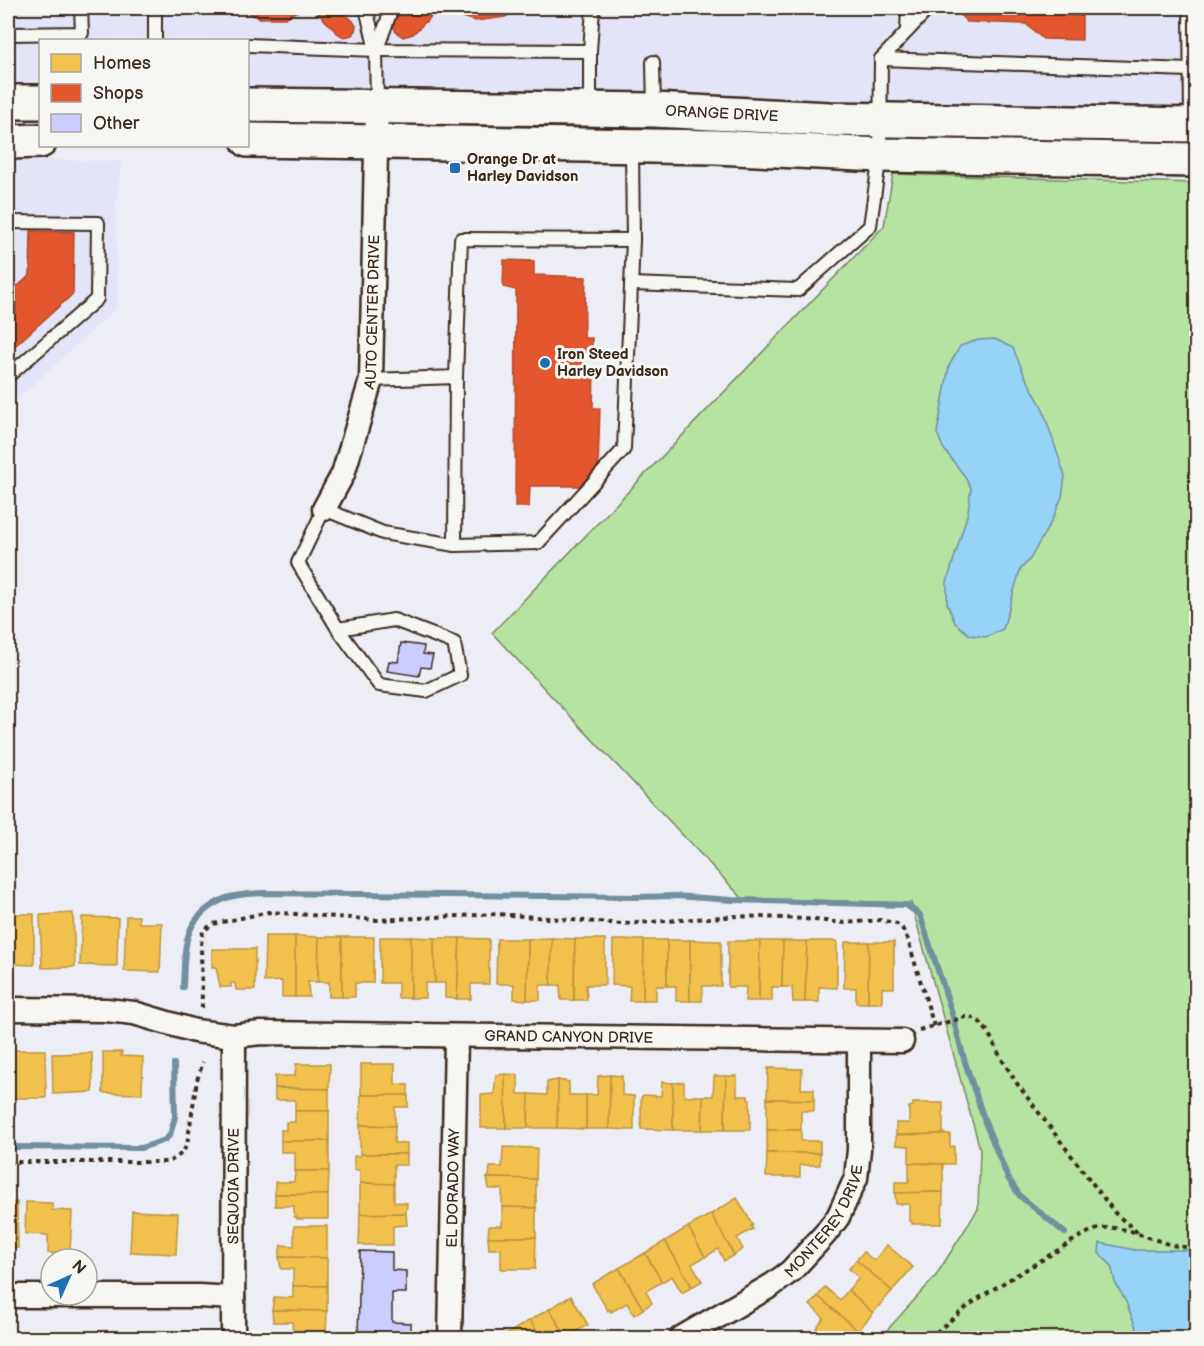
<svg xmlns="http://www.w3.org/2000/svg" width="1204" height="1346" font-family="'Balsamiq Sans',sans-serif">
  <rect width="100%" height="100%" fill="#edeef5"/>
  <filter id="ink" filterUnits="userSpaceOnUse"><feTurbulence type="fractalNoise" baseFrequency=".0167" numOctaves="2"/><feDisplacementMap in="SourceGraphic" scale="12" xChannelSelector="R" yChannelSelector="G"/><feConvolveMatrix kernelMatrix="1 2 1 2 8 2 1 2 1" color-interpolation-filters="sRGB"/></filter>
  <g filter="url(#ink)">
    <g fill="#e3e4f8">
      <path d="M8 8H1196V107L248 100V40H40V97L8 96Z"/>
      <path d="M8 159 122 161 116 208 118 307 8 408Z"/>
    </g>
    <path fill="#b4e3a2" stroke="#788660" stroke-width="1.5" d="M893 174 1196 183V1338H880L935 1277 978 1209 980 1149 911 903 742 898 492 633 884 226Z"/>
    <g fill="#96d3f7" stroke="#728fa0" stroke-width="1.5">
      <path d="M995 339 1013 348 1024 374 1042 407 1065 476 1062 497 1052 520 1030 559 1020 570 1003 629 986 637 970 635 955 623 947 603V582L968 512 971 488 963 474 943 448 937 433 949 366 960 346 978 340Z"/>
      <path d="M1100 1243 1135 1250H1190L1196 1255V1338H1140L1126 1302 1115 1282 1111 1265 1099 1253Z"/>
    </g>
    <g fill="#f2c14e" stroke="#bb9440" stroke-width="1.5">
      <path d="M73 913 75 967 42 968 40 915Z"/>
      <path d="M13 914H34V965L8 964V925H13Z"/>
      <path d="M126 916H139V923H162L160 972 124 971Z"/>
      <path d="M82 917 118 918 117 966 80 965Z"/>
      <path d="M265 936H295V997H282V981L264 982Z"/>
      <path d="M295 936 319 937 318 982H308L309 997H295Z"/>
      <path d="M319 937H342V997H329V982H318Z"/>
      <path d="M342 937H374L373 983H355V997H342Z"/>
      <path d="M380 937H411V998H398V983H380Z"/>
      <path d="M411 937 434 938 435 983H425V998H411Z"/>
      <path d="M434 938H460L457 999 445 998V983H435Z"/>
      <path d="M460 938 489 939V984H471V999H457Z"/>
      <path d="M552 938 551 985H540V1000H527L528 939Z"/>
      <path d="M552 938 575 939 574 1000H561L560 985H551Z"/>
      <path d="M497 939H528L527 1000 514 999V984H496Z"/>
      <path d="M575 939H605V985H586L587 1000H574Z"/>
      <path d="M613 940H644L643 1001H629L630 986 612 985Z"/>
      <path d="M644 940H667V986H656V1000H643Z"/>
      <path d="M667 940H690V1001H676V986H667Z"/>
      <path d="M690 940 721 941V986H703L702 1001H690Z"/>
      <path d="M728 941H760L759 1001H745L746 987H728Z"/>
      <path d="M760 941H783L782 987H772V1001H759Z"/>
      <path d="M783 941H807L805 1002H793L792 987H782Z"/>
      <path d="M807 941H837V988L819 987V1002H805Z"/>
      <path d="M845 942H869L868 1003H856V988H844Z"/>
      <path d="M869 942H894V988H882V1003H868Z"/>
      <path d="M212 949H255V990H236L235 983H231V987H220L216 967H212Z"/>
      <path d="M8 1050H45L46 1098H9Z"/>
      <path d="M103 1052H122L121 1056 143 1057 142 1094 103 1093Z"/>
      <path d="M92 1053 93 1092 53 1094 52 1054Z"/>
      <path d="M296 1064H330L329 1089 275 1088V1076H295Z"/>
      <path d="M361 1064H395V1084L408 1085V1095H361Z"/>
      <path d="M768 1068 802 1069 801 1089H814V1100L767 1099Z"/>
      <path d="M505 1074 518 1075V1094H529L528 1128H506Z"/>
      <path d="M505 1074 506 1128H481V1095L494 1094 496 1075Z"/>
      <path d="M610 1075 622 1076V1095L634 1096V1130L609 1129Z"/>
      <path d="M610 1075 609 1129H586V1095H597L598 1076Z"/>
      <path d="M714 1076H726L725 1130H702L703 1096H713Z"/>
      <path d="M726 1076H737V1096H748V1099H750V1130H725Z"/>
      <path d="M558 1080 569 1082V1095H586V1129L557 1128Z"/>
      <path d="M558 1080 557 1128H528L529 1094 547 1095V1082Z"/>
      <path d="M662 1082 673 1083V1130L641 1129V1098L643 1095 661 1096Z"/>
      <path d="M684 1082V1096H703L702 1130H673V1083Z"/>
      <path d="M275 1088 329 1089V1111H295V1100H275Z"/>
      <path d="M361 1095H408V1107H395V1126L360 1125Z"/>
      <path d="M767 1099 814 1100V1111H801V1130H767Z"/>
      <path d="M913 1103H943V1134L896 1135V1123H909V1107L913 1106Z"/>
      <path d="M295 1111H329V1141H281V1130H286V1122H295Z"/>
      <path d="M360 1125 395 1126 394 1143H407V1154H360Z"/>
      <path d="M767 1130H801V1141H820V1153H767Z"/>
      <path d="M943 1134H950V1147L954 1146V1164L909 1163V1146L896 1145V1135Z"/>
      <path d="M281 1141H329V1171H295V1152H281Z"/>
      <path d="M503 1147 537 1148 536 1179 487 1178 489 1176 490 1167H502Z"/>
      <path d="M767 1153H820V1165H800V1177H766Z"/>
      <path d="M360 1154H407V1165H394V1184L360 1183V1170H354V1156H360Z"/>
      <path d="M909 1163 943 1164V1192L895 1193V1182H909Z"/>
      <path d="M295 1171H329L328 1195 275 1194V1182H294Z"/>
      <path d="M487 1178 536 1179V1208L502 1207V1189H489Z"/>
      <path d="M360 1183 394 1184V1202L407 1203 406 1213 360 1214Z"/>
      <path d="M943 1192 942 1224H912V1222L909 1221V1204H896L895 1193Z"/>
      <path d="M275 1194 328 1195V1219H297V1217H294V1206H275Z"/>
      <path d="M737 1198 753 1225 751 1226 753 1229 737 1238 743 1249 734 1255 711 1214Z"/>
      <path d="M17 1202 18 1248H8V1203Z"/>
      <path d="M26 1202 52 1203V1210L72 1211 70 1254 48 1253V1235L25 1234Z"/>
      <path d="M502 1207 536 1208V1237H488L489 1226H502Z"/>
      <path d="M132 1211 178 1213 176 1254 130 1252Z"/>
      <path d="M406 1213 407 1225 393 1226V1245H359L360 1214Z"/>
      <path d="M711 1214 734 1255 724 1261 718 1249 705 1257 688 1227Z"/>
      <path d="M294 1226H327V1258L279 1257 281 1245 294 1246Z"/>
      <path d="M688 1227 705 1257 692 1264 702 1281 692 1287 665 1241Z"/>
      <path d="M488 1237H536L535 1269H501V1249H489Z"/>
      <path d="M665 1241 692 1287 682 1293 672 1276 662 1282 645 1253Z"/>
      <path d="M887 1245 913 1267 892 1291 856 1260 864 1252 874 1261Z"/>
      <path d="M645 1253 662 1282 646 1291 652 1303 643 1309 619 1268Z"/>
      <path d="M279 1257 327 1258V1286H293V1269H281Z"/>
      <path d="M856 1260 892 1291 873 1313 848 1290 859 1278 849 1269Z"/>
      <path d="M619 1268 643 1309 634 1315 627 1303 611 1312 610 1309 608 1311 592 1284Z"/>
      <path d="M293 1286H327V1311L272 1310 274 1297 293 1298Z"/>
      <path d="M825 1287 840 1300 848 1290 873 1313 858 1331 818 1296Z"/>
      <path d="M571 1296 588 1325 577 1331 581 1338H567L549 1309Z"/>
      <path d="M818 1296 858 1331 851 1338H829L816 1328 824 1318 810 1305Z"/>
      <path d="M549 1309 567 1338H540L530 1320Z"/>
      <path d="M272 1310 327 1311 326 1335H293L292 1322H273Z"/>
      <path d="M530 1320 540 1338H506L504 1336Z"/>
    </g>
    <g fill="#e4572e" stroke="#b14a29" stroke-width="1.5">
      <path d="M236 8H303L285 18H260Z"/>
      <path d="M313 8H339L353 21 356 26 355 31 352 35 344 37 337 33Z"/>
      <path d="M406 8H440L413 34 403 37 396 32 393 25 397 17Z"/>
      <path d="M446 8H521L505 17 476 21 459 16Z"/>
      <path d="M953 8H1082V40L1043 39 1026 24 967 22Z"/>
      <path d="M31 231 74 232 73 294 8 352V295L30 275Z"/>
      <path d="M504 260 534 261V275L586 277 584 338H592V353L583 352V369H594L593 408H600L598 469 579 486H530L529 507H515L516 290 503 287Z"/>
    </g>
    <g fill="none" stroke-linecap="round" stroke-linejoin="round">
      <g stroke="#728fa0" stroke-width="6">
        <path d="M183 987C185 946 182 918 224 899 235 894 251 894 262 893L636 897 675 896 732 900 906 905 920 915 951 1010 964 1059 985 1122 1008 1178 1020 1196 1065 1233"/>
        <path d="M8 1147 141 1148 165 1140 170 1135 175 1117 174 1064"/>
      </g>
    </g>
    <g fill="#cbccff" stroke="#3b2a1e" stroke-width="1.5">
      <path d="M401 643 424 646 423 654 433 655 430 668 421 667 419 676 387 671 389 661 398 662Z"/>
      <path d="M360 1251 392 1252V1270L406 1271V1293H392V1322L411 1323V1338H358Z"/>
    </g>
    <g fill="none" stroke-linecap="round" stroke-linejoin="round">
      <defs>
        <g id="lane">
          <path d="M366 8 376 50 377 104"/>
          <path d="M1190 8 1191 123"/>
          <path d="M907 31 908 8"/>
          <path d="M8 34 82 33 81 8"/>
          <path d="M155 40V8"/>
          <path d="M248 45 376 50 590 51V108"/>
          <path d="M377 49 392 8"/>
          <path d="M590 51 593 8"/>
          <path d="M881 59 1190 70"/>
          <path d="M653 62 654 109"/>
          <path d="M632 148 633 240"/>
          <path d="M8 222 98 223 97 299 8 376"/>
          <path d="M631 284 798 290 870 226 880 155 881 59 929 8"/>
          <path d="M371 380 456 377 461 239 633 240 624 449 538 543 455 545 456 377"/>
          <path d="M338 629 379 685 426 691 460 675 454 643 394 620 338 629 298 563 324 509 383 533 455 545"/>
        </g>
        <g id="street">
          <path id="s1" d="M324 509 343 474 371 380 377 106"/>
          <path id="s2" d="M8 1009 106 1010 134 1013 195 1031 234 1036 261 1033 902 1041"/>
          <path d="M8 1296H199L233 1298"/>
          <path id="s3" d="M233 1338 234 1036"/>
          <path id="s4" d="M450 1338 456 1037"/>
          <path id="s5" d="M681 1338 772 1285 791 1271 825 1234 838 1217 856 1178 859 1150V1041"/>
        </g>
        <g id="secondary">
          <path d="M8 102H40"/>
          <path id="s6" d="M248 105 654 110 830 119 1196 125"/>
          <path d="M248 140 716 147 880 155 1196 160"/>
          <path d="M8 142 40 141"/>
        </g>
      </defs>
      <use href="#lane" stroke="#3b2a1e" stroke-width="16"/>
      <use href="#street" stroke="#3b2a1e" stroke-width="27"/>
      <use href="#secondary" stroke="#3b2a1e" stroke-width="38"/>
      <g stroke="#3b2a1e" stroke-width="4" stroke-dasharray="4.5 4.5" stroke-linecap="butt">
        <path d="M202 1008 201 945 203 931 213 924 269 912 377 920 498 914 622 924 738 916 805 919 845 923 881 920 897 924 902 928 908 940 934 1026"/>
        <path d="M919 1030 969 1016 979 1021 988 1032 1001 1058 1018 1085 1077 1163 1115 1213 1138 1233"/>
        <path d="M8 1162H168C177 1158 183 1153 187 1145L197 1080 203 1062"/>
        <path d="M929 1338C948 1323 966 1306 987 1293 1008 1280 1029 1268 1050 1255 1066 1246 1084 1231 1103 1228 1136 1225 1163 1250 1196 1247"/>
      </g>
      <use href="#lane" stroke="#f6f6f2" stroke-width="12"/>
      <use href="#street" stroke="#f6f6f2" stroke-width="22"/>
      <use href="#secondary" stroke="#f6f6f2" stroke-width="33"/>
    </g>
  </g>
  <g fill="#1f6fb2" stroke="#f6f6f2" stroke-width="2">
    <rect x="449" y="162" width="12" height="12" rx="3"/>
    <circle cx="545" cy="363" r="6"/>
  </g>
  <g text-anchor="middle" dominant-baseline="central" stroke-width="6" stroke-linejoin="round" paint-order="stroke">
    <g font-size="15" fill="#3b2a1e" stroke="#f6f6f2">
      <text stroke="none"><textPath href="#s6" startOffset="474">ORANGE DRIVE</textPath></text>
      <text stroke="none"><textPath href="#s1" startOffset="206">AUTO CENTER DRIVE</textPath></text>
      <text stroke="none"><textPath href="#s2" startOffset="564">GRAND CANYON DRIVE</textPath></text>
      <text stroke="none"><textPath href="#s3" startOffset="152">SEQUOIA DRIVE</textPath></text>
      <text stroke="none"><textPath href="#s4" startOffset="150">EL DORADO WAY</textPath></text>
      <text stroke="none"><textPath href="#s5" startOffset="190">MONTEREY DRIVE</textPath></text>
    </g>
    <g font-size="15" font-weight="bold" fill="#3b2a1e" stroke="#f6f6f2" text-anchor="start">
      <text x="467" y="159">Orange Dr at<tspan x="467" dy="17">Harley Davidson</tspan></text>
      <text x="557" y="354">Iron Steed<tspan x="557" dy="17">Harley Davidson</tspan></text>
    </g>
  </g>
  <rect width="1204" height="1346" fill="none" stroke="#f6f6f2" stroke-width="30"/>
  <rect x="15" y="15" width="1174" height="1316" fill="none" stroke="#3b2a1e" stroke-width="2" filter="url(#ink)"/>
  <rect x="39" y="39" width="210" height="108" fill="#f6f6f2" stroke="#aba49d" stroke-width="1.5"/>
  <rect x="51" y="54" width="30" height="18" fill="#f2c14e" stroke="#aba49d" stroke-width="1.5"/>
  <text x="93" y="69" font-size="18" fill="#3b2a1e">Homes</text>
  <rect x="51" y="84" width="30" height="18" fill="#e4572e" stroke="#aba49d" stroke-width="1.5"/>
  <text x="93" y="99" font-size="18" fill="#3b2a1e">Shops</text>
  <rect x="51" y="114" width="30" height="18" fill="#cbccff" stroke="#aba49d" stroke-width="1.5"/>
  <text x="93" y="129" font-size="18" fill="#3b2a1e">Other</text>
  <g transform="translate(69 1277) rotate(45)"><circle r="28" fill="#f6f6f2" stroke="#aba49d" stroke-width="1.5"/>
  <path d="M0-4.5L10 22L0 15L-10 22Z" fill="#1f6fb2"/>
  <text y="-9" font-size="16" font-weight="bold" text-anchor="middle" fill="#3b2a1e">N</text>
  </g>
</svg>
